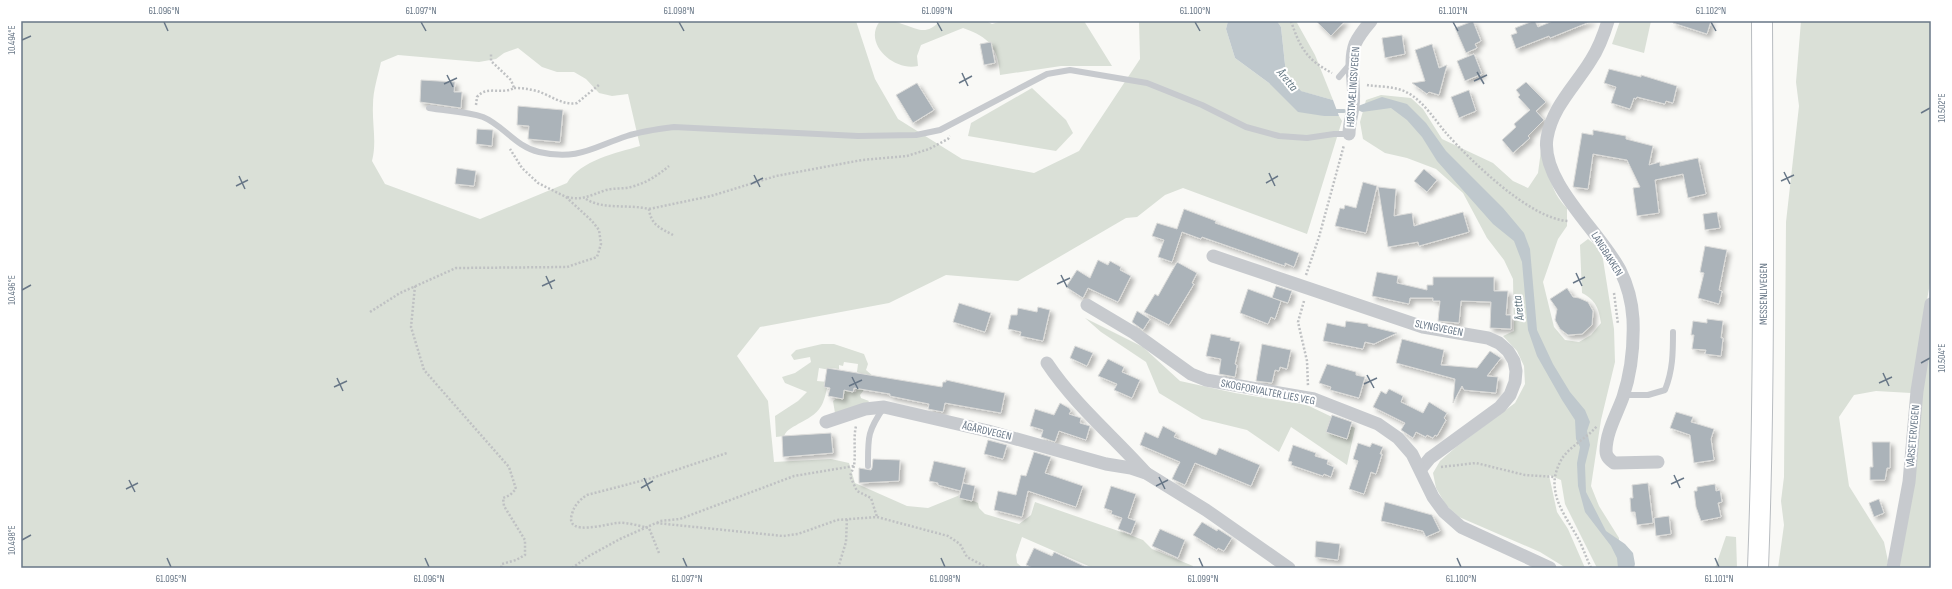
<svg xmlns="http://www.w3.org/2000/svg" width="1952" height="589" font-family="'Sofia Sans Condensed',sans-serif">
  <defs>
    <filter id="shadow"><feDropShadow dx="3.5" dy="3.5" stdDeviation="2" flood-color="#0004"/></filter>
  </defs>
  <rect width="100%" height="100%" fill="#f9f9f6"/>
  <g fill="#dae0d7" fill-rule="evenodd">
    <path d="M21 21H856L875 79 898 119 962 159 1034 173 1079 151 1140 59 1139 21H1228L1226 29 1235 58 1269 83 1324 116H1339L1342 121 1307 234 1183 188 1165 195 1137 217 1126 218 1018 281 946 275 889 303 760 327 737 356 768 401 774 462 831 459 849 463 855 483 907 506 928 508 960 495 978 503 979 508 985 514 1019 524 1031 515 1035 502 1130 535 1143 540 1152 549 1193 566V568H1093L1022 537 1016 555 1017 563 1023 568H21ZM518 48 542 67 557 72H574L586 79 599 93 612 96 628 94 640 146C616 153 581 160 567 183L480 219 385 184 372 161C377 142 372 124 373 105 373 90 378 76 381 62L398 55 479 62 496 59 504 53Z"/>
    <path d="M880 21C888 21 895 21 902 24 918 29 926 36 940 21H986L992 24 1002 21H1084L1112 66H1061L1000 75C998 47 989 37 963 28L921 45 917 56 918 66C895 72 862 44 880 21Z"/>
    <path d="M1277 21H1296L1315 55 1333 100 1300 91 1286 74 1281 27Z"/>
    <path d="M1620 21H1651L1644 53 1612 44Z"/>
    <path d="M1801 21H1931V277L1911 393 1876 391 1854 395 1839 417 1849 486 1884 542 1888 561 1887 568H1778L1784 525 1781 501 1784 477 1786 222 1799 106 1796 82Z"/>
    <path d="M1032 88 1066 120 1073 133 1056 151 968 136 971 123Z"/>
    <path d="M1381 95 1411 98 1423 109 1442 139 1493 163 1513 181 1528 188 1538 173 1542 143 1544 145C1548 168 1549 191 1567 208V226L1558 239 1543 282 1554 327 1565 340 1579 342 1591 335 1601 323C1599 309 1596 300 1582 293L1580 245 1588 239 1598 247 1602 253 1614 329 1615 362 1601 420 1591 486 1599 506 1619 538V568H1597L1565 504 1561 480 1549 475 1557 512 1568 529 1585 568H1566L1540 552 1459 517 1446 505 1436 488 1433 473 1440 461 1456 447 1515 403 1525 384 1524 366 1517 351 1503 336 1514 331 1513 279 1504 260 1487 238 1463 193 1436 169 1407 158 1385 153 1363 139 1360 122 1366 100Z"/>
    <path d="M1085 318 1143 347 1180 381 1235 393 1307 405 1355 428 1347 465 1291 427 1279 452 1247 430 1202 419 1159 393 1146 362 1101 332Z"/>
    <path d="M1931 321V568H1897Z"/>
    <path d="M822 344H834L864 354 868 364 866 370 874 377 860 395 861 398 869 401 867 404 835 413 833 401 841 395 842 390 856 392 859 373 857 372 858 364 844 362 843 366 839 365V369L830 368V370L819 368 817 381 828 382C824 407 820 413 798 424 792 428 787 429 784 436L776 437 775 416 798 401 807 392 785 383 782 377 795 373 811 362 810 357 794 360 791 355 796 350Z"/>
    <path d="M1726 536 1736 537 1737 568H1715Z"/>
  </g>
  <g fill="#bfc8cd">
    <path d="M1228 21H1277L1281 27 1286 74 1301 91 1333 100 1339 116H1324L1298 112 1269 83 1235 58 1226 29Z"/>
    <path d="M1382 97 1407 104 1426 123 1446 151 1503 208 1524 233 1530 249 1537 330 1553 364 1570 392 1585 410 1590 422 1587 431 1590 445 1585 465 1586 492 1606 531 1625 544 1633 553 1635 564 1634 568H1618L1617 558 1611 546 1585 512 1578 486 1577 463 1580 447 1576 439 1575 420 1562 400 1537 356 1528 330 1522 262 1514 241 1493 224 1437 161 1422 137 1407 120 1391 108 1362 112 1358 110V106Z"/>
  </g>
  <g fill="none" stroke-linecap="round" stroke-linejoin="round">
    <path stroke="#bfc8cd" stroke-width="4" d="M1332 111H1344"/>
  </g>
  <g fill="#abb3b9" stroke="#dbdbd9" filter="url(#shadow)">
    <path d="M1316 21H1345L1331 36Z"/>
    <path d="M1473 21 1481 41 1475 44 1477 48 1466 53 1455 28Z"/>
    <path d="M1533 21H1535L1538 27 1553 21H1592L1550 38 1549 36 1516 49 1511 35 1517 33 1515 28Z"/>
    <path d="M1673 21H1711L1707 34 1673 23Z"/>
    <path d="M1402 35 1405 54 1385 58 1382 38Z"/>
    <path d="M991 42 995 63 984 65 980 44Z"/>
    <path d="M1432 44 1439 68 1447 65 1439 95 1429 92 1427 94 1412 83 1425 81 1415 50Z"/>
    <path d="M1474 54 1482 74 1465 81 1457 61Z"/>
    <path d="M1609 69 1641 77V75L1677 86 1673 103 1666 101 1665 104 1637 97 1636 99 1634 98 1630 109 1611 103 1616 87 1604 83Z"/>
    <path d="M421 80 455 82 454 92H462L461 108 420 102Z"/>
    <path d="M1526 82 1546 102 1536 111 1544 120 1528 136 1530 138 1513 153 1502 140 1516 127 1514 124 1530 110 1518 97 1520 95 1516 90Z"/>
    <path d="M917 83 934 110 913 123 896 95Z"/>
    <path d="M1469 90 1476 111 1459 118 1451 97Z"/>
    <path d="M518 106 563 110 560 142 528 139 529 126 517 125Z"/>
    <path d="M477 129 493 130 492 146 476 144Z"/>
    <path d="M1593 130 1626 136V139L1653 146 1649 165 1660 162V166L1698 158 1706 194 1688 198 1683 174 1655 180 1659 213 1637 216 1633 188 1640 187 1627 160 1593 154 1588 189 1573 187 1582 133 1593 135Z"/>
    <path d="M457 168 476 171 474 186 455 184Z"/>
    <path d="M1424 169 1437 180 1427 192 1414 181Z"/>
    <path d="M1363 182 1377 186 1366 233 1335 226 1340 208 1344 209 1345 205 1356 208Z"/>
    <path d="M1378 187 1396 189 1394 216 1412 213 1414 226 1463 212 1469 232 1419 246 1418 242 1388 247Z"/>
    <path d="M1184 209 1216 221 1215 223 1299 253 1294 267 1285 263V266L1202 237 1201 239 1182 232 1172 262 1158 257 1164 240 1152 236 1157 223 1177 229Z"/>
    <path d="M1717 212 1720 228 1705 230 1703 214Z"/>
    <path d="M1705 246 1727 250 1719 290 1722 291 1719 304 1698 298 1704 273 1700 272Z"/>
    <path d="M1098 260 1108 265 1110 261 1121 267 1120 270 1131 276 1118 302 1088 288 1083 298 1066 287 1077 270 1090 278Z"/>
    <path d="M1177 262 1197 273 1192 283 1194 284 1169 325 1144 312 1155 294 1158 296Z"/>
    <path d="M1377 272 1398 276 1397 283 1427 290V285H1433V277H1494V291H1508L1506 315H1511V329L1490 328 1491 302 1461 301 1459 323 1438 321 1440 301H1433V298H1410L1409 304 1372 296Z"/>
    <path d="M1276 286 1292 291 1288 303 1272 298Z"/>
    <path d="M1567 288 1573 297 1579 298 1588 302 1593 311 1592 325 1582 334 1568 335 1560 329 1555 320 1557 309 1550 299Z"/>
    <path d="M1248 289 1281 301 1275 319 1271 317 1268 324 1240 313Z"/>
    <path d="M959 303 991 313 985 332 953 322Z"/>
    <path d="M1038 307 1050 310 1043 341 1020 336 1021 332 1008 329 1011 315H1017L1018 308 1037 312Z"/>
    <path d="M1137 311 1150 319 1143 330 1132 322Z"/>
    <path d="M1707 319 1723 321 1721 338H1723L1721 356 1705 354 1706 350 1692 349 1694 335H1691L1693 321 1707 323Z"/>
    <path d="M1346 321 1368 324V326L1397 333 1374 344 1365 342 1363 349 1323 341 1327 323 1345 327Z"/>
    <path d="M1211 334 1231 338 1230 340 1240 342 1235 364 1237 365 1235 377 1219 374 1221 359 1206 356Z"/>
    <path d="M1402 339 1444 350 1441 365 1477 368 1490 351 1501 358 1487 376 1498 377 1496 393 1464 390 1462 386 1453 403 1455 379 1396 363Z"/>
    <path d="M1262 344 1291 350 1287 369 1280 367 1279 371 1275 370 1272 383 1256 381Z"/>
    <path d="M1075 346 1093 353 1087 366 1070 358Z"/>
    <path d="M1108 359 1124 367 1122 372 1140 380 1132 398 1114 390 1117 384 1098 376Z"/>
    <path d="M1327 364 1356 372V375L1365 377 1359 398 1330 390 1331 387 1319 383Z"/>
    <path d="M827 368 942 387 943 382H946V380L1005 393 1001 413 945 403 943 412 928 409 929 404 890 396V394L854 388 853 392 844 390 843 399 828 396 830 388 824 387Z"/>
    <path d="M1389 389 1403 396 1401 402 1423 413 1429 402 1447 413 1444 418 1446 420 1437 436 1435 435 1433 438 1427 435 1426 437 1416 432 1413 438 1401 430 1405 423 1373 407 1381 391 1386 394Z"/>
    <path d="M1060 403 1069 408 1071 411 1069 414 1081 418 1080 423 1090 426 1086 440 1059 431 1055 442 1041 437 1043 430 1030 426 1035 409 1054 415Z"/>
    <path d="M1676 412 1693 417 1691 422 1714 429 1711 439 1714 460 1694 463 1690 435 1670 428Z"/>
    <path d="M1332 415 1352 422 1347 439 1326 432Z"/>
    <path d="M1163 426 1176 433 1174 437 1216 455 1219 448 1260 465 1251 486 1195 463 1185 485 1172 479 1180 462 1140 445 1145 432 1158 438Z"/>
    <path d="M831 433 833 453 783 457 782 436Z"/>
    <path d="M988 440 1007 445 1003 459 984 454Z"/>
    <path d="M1872 442H1890V468H1887L1885 480H1870V467H1873Z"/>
    <path d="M1358 443 1370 447 1372 443 1383 447 1380 454H1382L1376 474 1371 472 1364 494 1349 489 1358 461 1353 459Z"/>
    <path d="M1293 445 1316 453 1315 456 1328 460 1327 464 1334 467 1331 477 1324 474 1323 476 1291 465 1292 462 1288 461Z"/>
    <path d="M1034 452 1051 457 1045 473 1083 486 1076 507 1028 491 1022 517 994 510 998 491 1016 495 1021 475 1026 476Z"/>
    <path d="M873 459 900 460 899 481 859 483V468L871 470 872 468Z"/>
    <path d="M934 461 966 468 961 491 938 485V483L929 481Z"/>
    <path d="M963 483 975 486 972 501 959 498Z"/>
    <path d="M1648 483 1653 523 1637 525 1635 512H1631L1630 498H1633L1632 485Z"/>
    <path d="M1715 484 1716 491 1720 490 1722 502 1718 503 1721 517 1701 521 1696 507 1694 491H1697V487Z"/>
    <path d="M1111 486 1136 494 1128 518 1136 521 1131 534 1118 529 1122 518 1111 514 1112 511 1104 508Z"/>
    <path d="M1879 499 1884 513 1874 517 1869 503Z"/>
    <path d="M1385 502 1432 515 1440 531 1426 537 1423 531 1381 521Z"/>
    <path d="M1669 516 1671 534 1656 536 1654 518Z"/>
    <path d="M1202 522 1217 531 1218 529 1232 538 1224 551 1218 548 1217 550 1193 535Z"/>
    <path d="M1160 529 1185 540 1178 558 1152 546Z"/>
    <path d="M1316 541 1340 544 1338 560 1315 557Z"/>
    <path d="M1034 548 1052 556 1054 552 1088 568H1033L1026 565Z"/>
  </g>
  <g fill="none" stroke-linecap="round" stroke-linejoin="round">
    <defs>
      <g id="primary">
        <path id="s1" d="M1758 568C1765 386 1763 203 1762 21"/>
      </g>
    </defs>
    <use href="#primary" stroke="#b8bcc0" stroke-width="22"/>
    <g stroke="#bfc1c3" stroke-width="2.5" stroke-dasharray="2 2" stroke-linecap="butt">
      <path d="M1291 21C1300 48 1307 60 1332 73"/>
      <path d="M1367 85C1380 87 1396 86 1408 93 1423 101 1435 120 1446 133 1471 161 1530 219 1568 221"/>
      <path d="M514 88C522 88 529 89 537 91 550 95 563 106 577 103L600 84"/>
      <path d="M476 105 477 97C487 85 502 95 514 88L511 80 491 61V54"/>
      <path d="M567 197C582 201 591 195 606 190 614 188 623 189 631 187 646 183 657 176 669 166"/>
      <path d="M586 199C603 210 629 204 649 209 651 225 660 228 673 235"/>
      <path d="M649 209 711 196 776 176 862 160 907 156 929 149 948 139 950 136"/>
      <path d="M1306 275 1319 237 1344 145"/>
      <path d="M415 286 411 327 424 370 509 467 516 489 510 495 503 498 504 506 525 540V555L516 560 502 564 501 568"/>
      <path d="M1614 293 1618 324"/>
      <path d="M1304 301 1298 322 1307 361 1308 386"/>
      <path d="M370 312 400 293 456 268 567 267 597 257 601 244 599 230 592 221 566 197 538 183 522 168 510 149"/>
      <path d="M854 466 850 476 857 491 871 498 877 517"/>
      <path d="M1441 467 1476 463 1525 475 1555 477"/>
      <path d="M657 523 660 521 680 519 794 476 854 466C856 452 853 439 856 426"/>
      <path d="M659 553 649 528C639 526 627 522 618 523 609 523 564 538 572 514 574 506 579 500 587 495L652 478 727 453"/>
      <path d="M572 568 589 556 620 539 656 523 783 536 798 534 837 520 877 517 948 536 960 544 967 557 988 568"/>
      <path d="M838 568 846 542 847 518"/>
      <path d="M1591 568C1587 559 1584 551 1580 542 1572 526 1557 508 1555 489 1553 479 1557 466 1563 457 1573 444 1587 438 1597 426"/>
    </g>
    <g stroke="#c7cace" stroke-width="6">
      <path d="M1339 77 1351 63"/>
      <path d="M429 108C446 111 466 111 483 117 503 125 516 147 539 152 578 161 593 147 627 136 642 131 658 129 674 127L858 136 916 135 940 130 1047 74 1070 70 1147 83 1202 105 1246 127 1279 136 1307 138 1334 134H1349"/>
      <path d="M1624 395H1648L1665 390C1673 370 1673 352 1673 332"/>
      <path d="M868 466C868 437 867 432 884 407"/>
    </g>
    <g stroke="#c7cace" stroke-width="13">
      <path d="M1608 21C1604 34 1599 48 1591 60 1576 85 1552 107 1547 138 1540 182 1601 233 1620 270 1628 286 1632 302 1633 319 1634 344 1631 373 1623 397 1617 414 1606 432 1606 451 1606 457 1610 460 1614 463L1658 462"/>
      <path d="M1349 134C1349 124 1352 116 1353 106 1356 87 1348 63 1355 44 1359 35 1365 28 1371 21"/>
      <path d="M1213 256 1423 327 1488 338 1499 343 1508 351 1514 361 1516 371 1515 382 1510 395 1500 407 1430 458 1421 469"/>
      <path d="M1087 305 1134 333 1191 374 1206 380 1314 399 1378 424 1398 438 1412 454 1433 497 1444 512 1461 527 1550 568"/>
      <path d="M1047 363C1075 405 1113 436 1146 473"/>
      <path d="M826 422 865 409 884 407 988 431 1106 464 1131 468 1146 473 1206 510 1289 568"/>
      <path d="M1893 568 1909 482 1917 391 1931 304"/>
    </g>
    <use href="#primary" stroke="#fff" stroke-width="20"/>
  </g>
  <path fill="none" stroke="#687787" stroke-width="1.5" d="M164 22 168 31M421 22 426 31M679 22 684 31M937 22 942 31M1195 22 1200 31M1453 22 1458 31M1711 22 1716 31M22 40 31 36M1477 72 1484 84M962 73 968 86M447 75 453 87M1474 81 1487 75M959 83 972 76M444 84 457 78M1921 113 1930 108M1784 172 1790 184M1269 173 1275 186M754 175 760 187M239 176 245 189M1781 181 1794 175M1266 183 1278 176M751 184 763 178M236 186 248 180M1576 273 1582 286M1061 275 1067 287M546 276 552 289M1573 283 1585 277M1057 284 1070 278M542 286 555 280M22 290 31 285M1921 363 1930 358M1883 373 1889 386M1367 375 1374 388M852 377 858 389M337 378 343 391M1879 383 1892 377M1364 384 1377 378M849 386 862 380M334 387 347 381M1674 475 1680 488M1159 477 1165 489M644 478 650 491M129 480 135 492M1671 484 1684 478M1156 486 1168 480M641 488 653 481M126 489 138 483M22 540 31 535M167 558 171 567M425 558 429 567M683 558 687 567M941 558 945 567M1199 558 1203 567M1457 558 1461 567M1715 558 1719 567"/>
  <g text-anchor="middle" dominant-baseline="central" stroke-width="4" stroke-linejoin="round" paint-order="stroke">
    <g font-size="11" fill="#687787" stroke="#fff">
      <text transform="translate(1353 87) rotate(-86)">HØSTMÆLINGSVEGEN</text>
      <text transform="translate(1607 254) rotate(58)">LANGBAKKEN</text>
      <text stroke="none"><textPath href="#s1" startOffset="274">MESSENLIVEGEN</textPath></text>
      <text transform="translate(1439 328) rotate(11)">SLYNGVEGEN</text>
      <text transform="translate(1268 392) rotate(11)">SKOGFORVALTER LIES VEG</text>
      <text transform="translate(987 431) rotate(13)">ÅGÅRDVEGEN</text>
      <text transform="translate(1913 436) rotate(-85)">VÅRSETERVEGEN</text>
    </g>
    <g font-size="12" font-style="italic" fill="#647883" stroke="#fff">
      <text transform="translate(1287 80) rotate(50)">Åretta</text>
      <text transform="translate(1519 308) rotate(-97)">Åretta</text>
    </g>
  </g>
  <rect width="1952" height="589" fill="none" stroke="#ffffff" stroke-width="44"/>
  <rect x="22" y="22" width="1908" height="545" fill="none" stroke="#687787" stroke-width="1.5"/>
  <g font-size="10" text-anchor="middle" fill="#687787">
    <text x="164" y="14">61.096°N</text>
    <text x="421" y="14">61.097°N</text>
    <text x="679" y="14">61.098°N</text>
    <text x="937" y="14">61.099°N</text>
    <text x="1195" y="14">61.100°N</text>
    <text x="1453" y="14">61.101°N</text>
    <text x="1711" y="14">61.102°N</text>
    <text transform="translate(11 40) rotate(-90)" y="4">10.494°E</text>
    <text transform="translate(1941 108) rotate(-90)" y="4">10.502°E</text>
    <text transform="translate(11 290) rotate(-90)" y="4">10.496°E</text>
    <text transform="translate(1941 358) rotate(-90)" y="4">10.504°E</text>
    <text transform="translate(11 540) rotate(-90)" y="4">10.498°E</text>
    <text x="171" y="582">61.095°N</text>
    <text x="429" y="582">61.096°N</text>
    <text x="687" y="582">61.097°N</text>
    <text x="945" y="582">61.098°N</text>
    <text x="1203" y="582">61.099°N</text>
    <text x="1461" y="582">61.100°N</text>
    <text x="1719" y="582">61.101°N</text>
  </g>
</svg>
